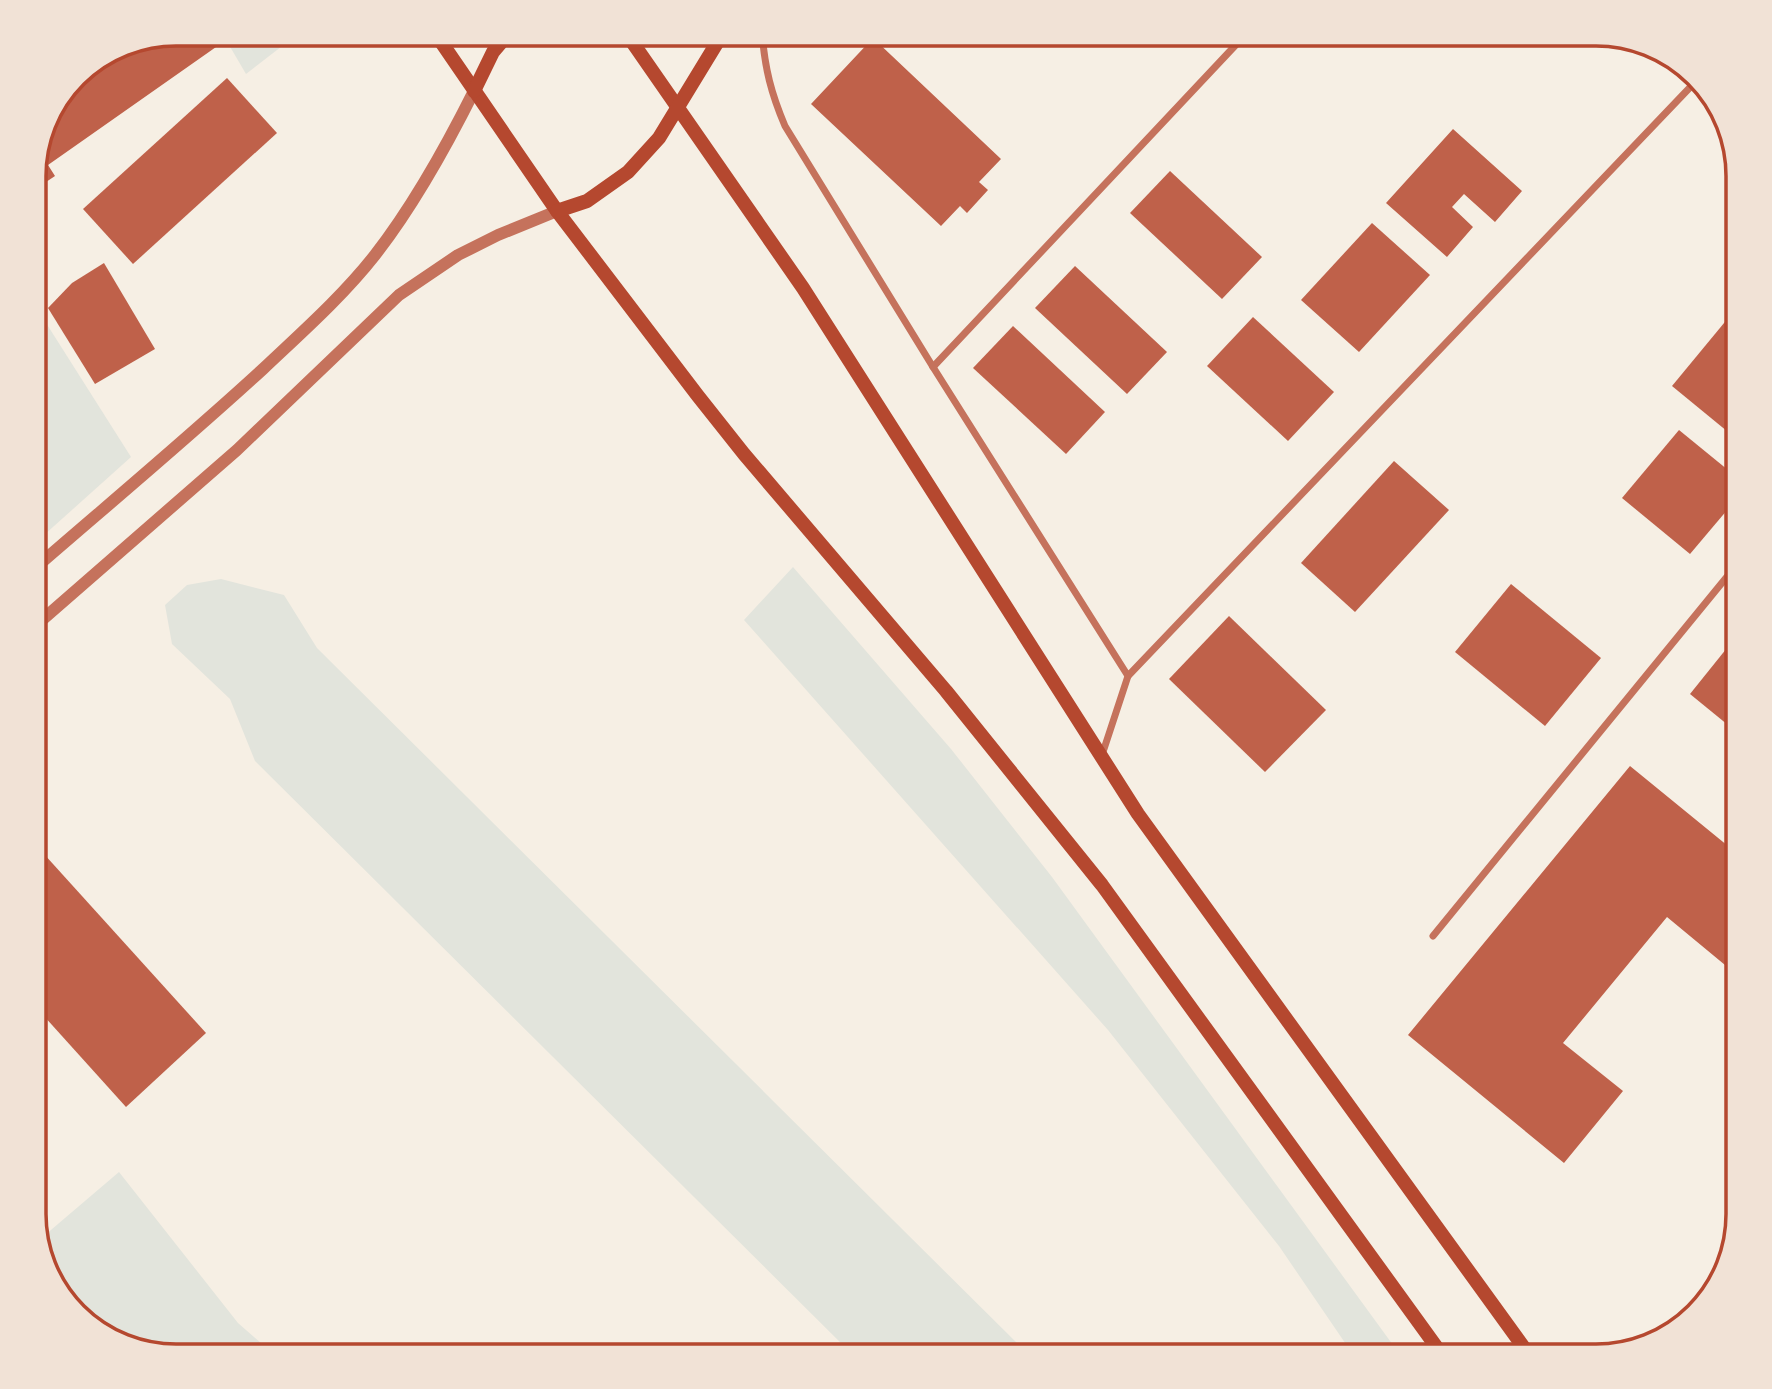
<svg xmlns="http://www.w3.org/2000/svg" width="1772" height="1389" font-family="Lato,sans-serif">
  <rect width="100%" height="100%" fill="#f6efe4"/>
  <g fill="#e2e4dc">
    <path d="M222 33H299L246 74Z"/>
    <path d="M34 304 131 457 34 544Z"/>
    <path d="M793 567 951 749 1052 877 1401 1356H1354L1279 1246 1108 1030 744 620Z"/>
    <path d="M221 579 284 595 317 648 1030 1356H854L255 761 230 699 172 644 165 605 187 585Z"/>
    <path d="M119 1172 238 1323 276 1356H175L121 1345 82 1321 48 1277 38 1241Z"/>
  </g>
  <g fill="#bf614a">
    <path d="M175 33H222L226 40 48 165 55 176 34 190V166L48 112 81 69 121 44Z"/>
    <path d="M873 38 1001 159 979 182 988 190 967 213 960 206 941 226 811 104Z"/>
    <path d="M227 78 277 133 133 264 83 209Z"/>
    <path d="M1453 129 1522 191 1495 222 1464 194 1452 207 1473 227 1447 257 1386 203Z"/>
    <path d="M1170 171 1262 257 1222 299 1130 213Z"/>
    <path d="M1372 223 1430 275 1359 352 1301 300Z"/>
    <path d="M104 263 155 349 95 384 48 308 72 283Z"/>
    <path d="M1075 266 1167 352 1127 394 1035 308Z"/>
    <path d="M1253 317 1334 392 1288 441 1207 366Z"/>
    <path d="M1729 317 1739 325V441L1672 386Z"/>
    <path d="M1013 326 1105 412 1066 454 973 368Z"/>
    <path d="M1679 430 1739 479V496L1690 554 1622 498Z"/>
    <path d="M1394 461 1449 510 1355 612 1301 563Z"/>
    <path d="M1511 584 1601 658 1545 726 1455 652Z"/>
    <path d="M1229 616 1326 710 1265 772 1169 679Z"/>
    <path d="M1739 633V734L1690 694Z"/>
    <path d="M1630 766 1739 855V948L1725 965 1667 917 1563 1043 1623 1091 1564 1163 1408 1035Z"/>
    <path d="M34 843 206 1033 126 1107 34 1005Z"/>
  </g>
  <g fill="none" stroke-linecap="round" stroke-linejoin="round">
    <g stroke="#c5725c" stroke-width="7">
      <path d="M762 33C765 69 771 93 785 126L933 367 1128 676 1698 79"/>
      <path d="M933 367 1247 33"/>
      <path d="M1102 755 1128 676"/>
      <path d="M1433 936 1739 562"/>
    </g>
    <g stroke="#c5725c" stroke-width="12">
      <path d="M34 569C110 503 188 438 263 369 301 333 342 297 375 255 414 205 445 149 474 91"/>
      <path d="M34 627 237 450 399 295 458 255 498 235 557 211"/>
    </g>
    <g stroke="#b5482f" stroke-width="14">
      <path d="M435 33 557 211 698 396 744 454 946 691 1102 885 1443 1356"/>
      <path d="M626 33 803 288 1138 814 1530 1356"/>
      <path d="M474 91 493 52 509 33"/>
      <path d="M557 211 587 201 628 172 659 138 723 33"/>
    </g>
  </g>
  <path d="M0 0H1772V1389H0ZM176 46H1596A130 130 0 0 1 1726 176V1214A130 130 0 0 1 1596 1344H176A130 130 0 0 1 46 1214V176A130 130 0 0 1 176 46Z" fill="#f1e2d6" fill-rule="evenodd"/>
  <path fill="none" stroke="#b5482f" stroke-width="3.5" d="M176 46H1596A130 130 0 0 1 1726 176V1214A130 130 0 0 1 1596 1344H176A130 130 0 0 1 46 1214V176A130 130 0 0 1 176 46Z"/>
</svg>
